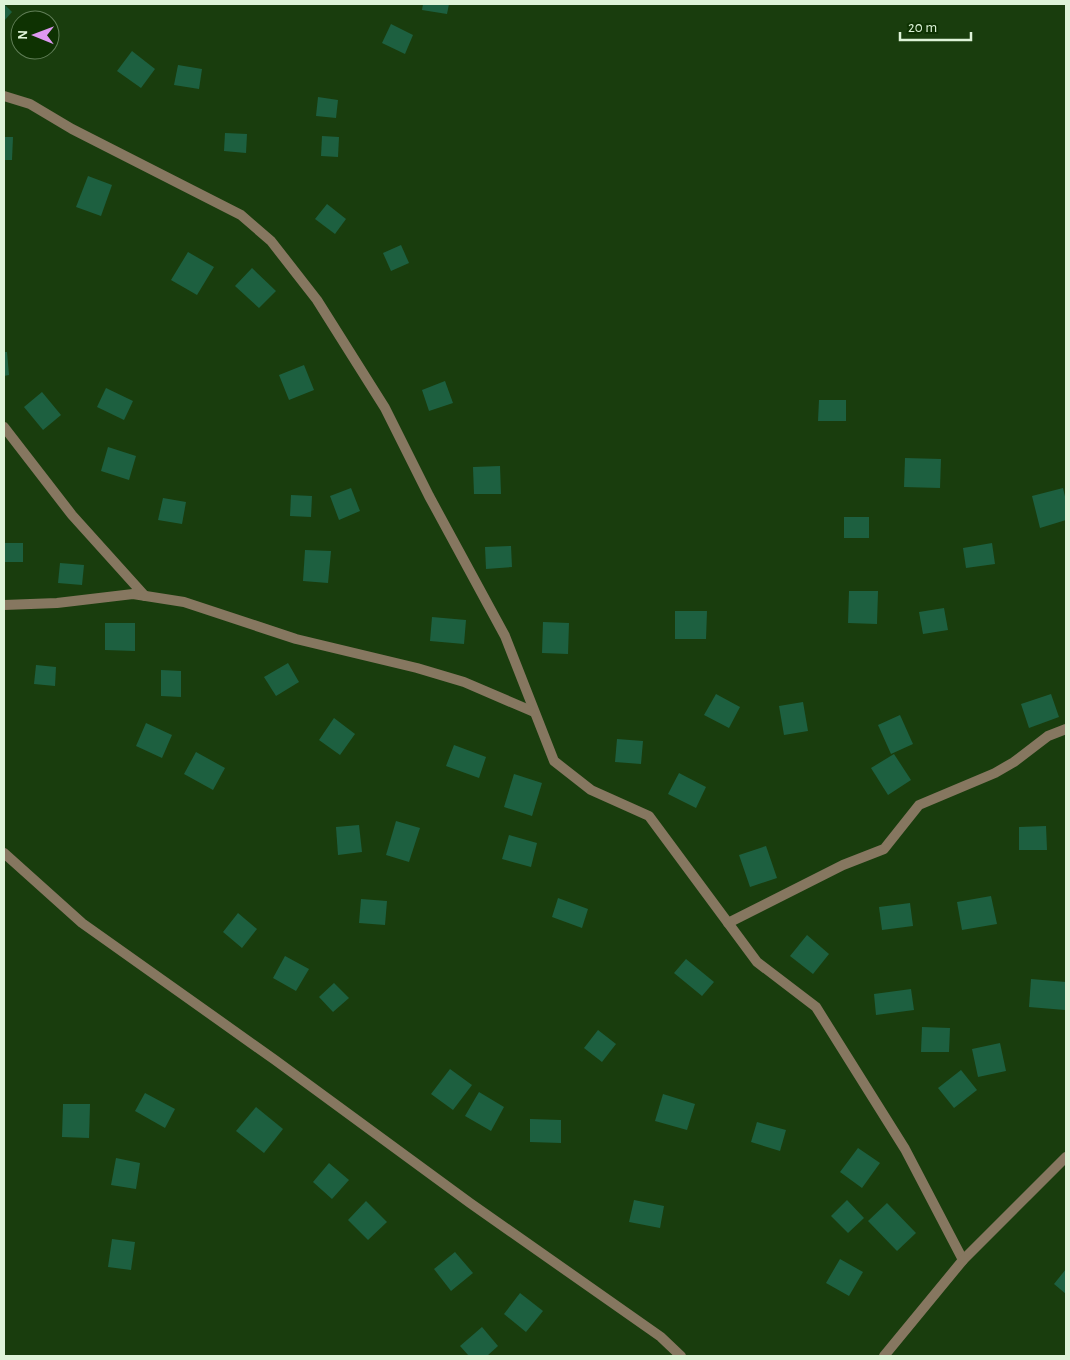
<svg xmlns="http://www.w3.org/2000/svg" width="1070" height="1360" font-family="'Alegreya Sans',sans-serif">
  <rect width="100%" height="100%" fill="#193d0d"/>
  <g fill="#1d6040">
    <path d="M4 4 12 12 4 21Z"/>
    <path d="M423 4H449L447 14 422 10Z"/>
    <path d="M391 24 413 35 405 54 382 43Z"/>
    <path d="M132 51 155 69 141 88 117 71Z"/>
    <path d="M178 65 202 69 199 89 174 85Z"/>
    <path d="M318 97 338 100 336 118 316 116Z"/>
    <path d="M225 133 247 134 246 153 224 151Z"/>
    <path d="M322 136 339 137 338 157 321 156Z"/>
    <path d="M4 137H13L12 160H4Z"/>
    <path d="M88 176 112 185 101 216 76 207Z"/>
    <path d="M327 204 346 219 335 234 315 219Z"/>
    <path d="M401 245 409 263 391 271 383 253Z"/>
    <path d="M188 252 214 267 197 295 171 280Z"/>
    <path d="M252 268 276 291 259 308 235 286Z"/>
    <path d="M4 352H7L9 375 4 376Z"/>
    <path d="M304 365 314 390 289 400 279 375Z"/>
    <path d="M445 381 453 403 429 411 422 390Z"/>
    <path d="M106 388 133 401 124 420 97 407Z"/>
    <path d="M42 392 61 415 43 430 24 407Z"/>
    <path d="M819 400H846V421H818Z"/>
    <path d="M108 447 136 456 129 480 101 471Z"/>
    <path d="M905 458 941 459 940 488 904 487Z"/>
    <path d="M500 466 501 494H474L473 467Z"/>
    <path d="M351 488 360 511 339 520 330 496Z"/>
    <path d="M1063 488 1066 501V520L1040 528 1032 496Z"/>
    <path d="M291 495 312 496 311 517 290 516Z"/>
    <path d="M163 498 186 502 182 524 158 520Z"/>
    <rect x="844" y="517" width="25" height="21"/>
    <rect x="4" y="543" width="19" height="19"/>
    <path d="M992 543 995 564 966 568 963 548Z"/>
    <path d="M511 546 512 567 486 569 485 547Z"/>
    <path d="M305 550 331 551 328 583 303 581Z"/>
    <path d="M60 563 84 565 82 585 58 583Z"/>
    <path d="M849 591H878L877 624 848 623Z"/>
    <path d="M944 608 948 630 923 634 919 612Z"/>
    <path d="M675 611H707L706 639H675Z"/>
    <path d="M432 617 466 620 464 644 430 641Z"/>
    <path d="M543 622 569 623 568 654 542 653Z"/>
    <path d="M105 623H135V651L105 650Z"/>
    <path d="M288 663 299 682 276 696 264 677Z"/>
    <path d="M36 665 56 667 55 686 34 684Z"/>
    <path d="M161 670 181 671V697L161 696Z"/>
    <path d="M716 694 740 707 729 728 704 715Z"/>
    <path d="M1051 694 1059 717 1029 728 1021 704Z"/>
    <path d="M803 702 808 731 784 735 779 706Z"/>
    <path d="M900 715 913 744 891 754 878 725Z"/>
    <path d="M334 718 355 734 340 755 319 740Z"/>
    <path d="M146 723 172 735 162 758 136 746Z"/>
    <path d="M617 739 643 741 641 764 615 762Z"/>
    <path d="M454 745 486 757 479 778 446 766Z"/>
    <path d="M196 752 225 768 213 790 184 774Z"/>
    <path d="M894 754 911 780 888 795 871 768Z"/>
    <path d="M679 773 706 787 696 808 668 794Z"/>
    <path d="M514 774 542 783 532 816 504 807Z"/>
    <path d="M396 821 420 828 409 862 386 855Z"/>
    <path d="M359 825 362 852 338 855 336 827Z"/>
    <path d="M1046 826 1047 850H1019V827Z"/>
    <path d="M509 835 537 843 531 867 502 859Z"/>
    <path d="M766 846 777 878 750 887 739 855Z"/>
    <path d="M991 896 997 924 962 930 957 902Z"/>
    <path d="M558 898 588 909 582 928 552 917Z"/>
    <path d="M361 899 387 901 385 925 359 923Z"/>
    <path d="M910 903 913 926 882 930 879 907Z"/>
    <path d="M238 913 257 929 242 948 223 932Z"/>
    <path d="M807 935 829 954 813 974 790 956Z"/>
    <path d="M285 956 309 969 296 991 273 978Z"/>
    <path d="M686 959 714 982 702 996 674 973Z"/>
    <path d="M1031 979 1066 982 1065 1010 1029 1007Z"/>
    <path d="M334 983 349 998 333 1012 319 997Z"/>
    <path d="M911 989 914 1010 876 1015 874 994Z"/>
    <path d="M922 1027 950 1028 949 1052H921Z"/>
    <path d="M598 1030 616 1044 602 1062 584 1048Z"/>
    <path d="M1000 1043 1006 1071 978 1077 972 1049Z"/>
    <path d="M450 1069 472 1085 453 1110 431 1094Z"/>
    <path d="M961 1070 977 1090 954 1108 938 1088Z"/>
    <path d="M479 1092 504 1107 491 1131 465 1116Z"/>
    <path d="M145 1093 175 1109 165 1128 135 1111Z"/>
    <path d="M663 1094 695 1104 687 1130 655 1121Z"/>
    <path d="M63 1104H90L89 1138 62 1137Z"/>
    <path d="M256 1107 283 1129 264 1153 236 1131Z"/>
    <path d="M530 1119 561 1120V1143L530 1142Z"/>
    <path d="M757 1122 786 1130 780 1151 751 1142Z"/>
    <path d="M858 1148 880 1163 862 1188 840 1172Z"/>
    <path d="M116 1158 140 1163 136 1189 111 1185Z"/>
    <path d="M329 1163 349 1180 332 1199 313 1182Z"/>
    <path d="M634 1200 664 1206 660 1228 629 1222Z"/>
    <path d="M847 1200 864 1218 848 1233 831 1216Z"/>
    <path d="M366 1201 387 1222 368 1240 348 1220Z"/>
    <path d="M887 1203 916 1233 897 1251 868 1221Z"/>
    <path d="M112 1239 135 1242 131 1270 108 1267Z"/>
    <path d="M455 1252 473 1273 451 1291 434 1269Z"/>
    <path d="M840 1259 863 1272 849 1296 826 1283Z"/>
    <path d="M1066 1269V1294L1054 1284Z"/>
    <path d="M520 1293 543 1311 526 1332 504 1314Z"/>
    <path d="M482 1327 498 1346 487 1356H469L460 1346Z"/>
  </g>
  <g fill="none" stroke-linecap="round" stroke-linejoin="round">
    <g stroke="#867760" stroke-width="10">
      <path d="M4 96 30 104 72 129 241 215 271 241 317 300 385 408 429 496 505 636 554 761 591 790 649 816 757 962 816 1007 905 1149 963 1260"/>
      <path d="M4 427 72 515 145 596"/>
      <path d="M4 605 57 603 133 594 184 602 296 639 417 668 464 682 534 712"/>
      <path d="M4 853 82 923 275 1060 470 1203 661 1337 681 1356"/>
      <path d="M728 923 843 865 884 849 919 805 995 773 1014 762 1048 736 1066 729"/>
      <path d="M884 1356 963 1260 1066 1157"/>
    </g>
  </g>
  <rect width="1070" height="1360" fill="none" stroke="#def3d8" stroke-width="10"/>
  <g transform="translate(35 35) rotate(271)"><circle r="24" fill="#0e3202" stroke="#617f58"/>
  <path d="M0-4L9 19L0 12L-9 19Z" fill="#df98f2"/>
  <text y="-8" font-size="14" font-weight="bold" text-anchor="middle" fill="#def3d8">N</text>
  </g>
  <path d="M900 32v8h71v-8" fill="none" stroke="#def3d8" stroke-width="2.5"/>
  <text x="908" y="32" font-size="15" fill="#def3d8" stroke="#0e3202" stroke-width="4" paint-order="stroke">20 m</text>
</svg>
